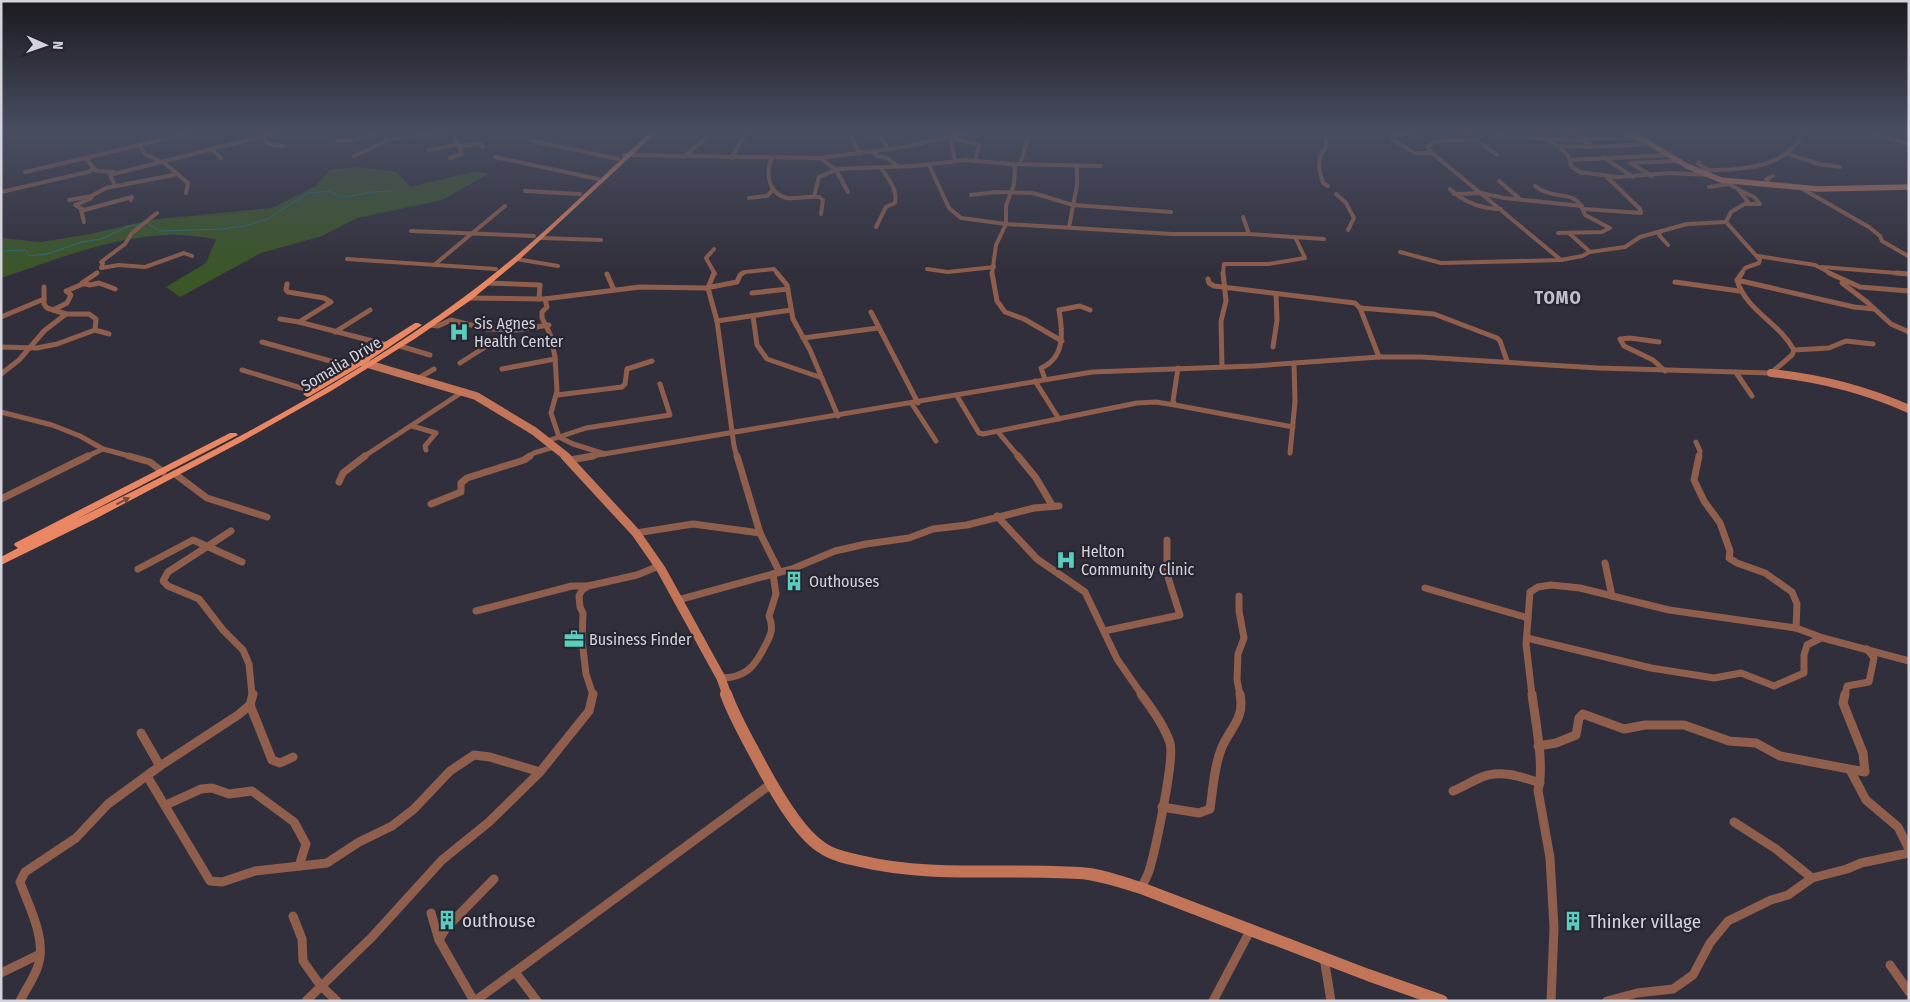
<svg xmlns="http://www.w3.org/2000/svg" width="1910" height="1002" font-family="'Fira Sans Condensed',sans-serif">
  <rect width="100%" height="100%" fill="#312f3b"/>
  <path fill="#3b5627" d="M359 167 397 172 410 187 477 171 488 174 442 200 357 218 322 236 261 253 180 297 166 287 206 263 216 239C200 237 183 234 167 235 110 237 55 260 1 278V238L41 242 90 234 150 220 272 208 316 186 330 170Z"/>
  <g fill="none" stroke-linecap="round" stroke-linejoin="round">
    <g stroke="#267082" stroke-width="1">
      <path d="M147 223 159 231 222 229 244 226 268 219 308 193 329 191 338 196 346 197 371 192 393 191"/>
      <path d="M1 251 25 250 30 256 47 254 82 242 101 239 129 226 142 224"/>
    </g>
    <g stroke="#8f5e4c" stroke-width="4">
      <path d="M57 132 58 137"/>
      <path d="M853 132 852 138 860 154"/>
      <path d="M878 132 888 149"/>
      <path d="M927 132 933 142"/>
      <path d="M1326 132V148C1315 158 1319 170 1323 183L1328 186"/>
      <path d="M1417 132 1397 135 1391 139 1415 153H1432"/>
      <path d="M1465 132 1497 155"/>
      <path d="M1491 132 1505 137 1582 140"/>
      <path d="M1540 132 1567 154 1572 167 1582 173"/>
      <path d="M1557 132 1568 139"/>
      <path d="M1570 132 1594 147 1651 144"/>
      <path d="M1866 132 1909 144"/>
      <path d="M261 137 269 144 283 146"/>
      <path d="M950 138 955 161"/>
      <path d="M951 138 977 144 979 146 975 161"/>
      <path d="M1475 139 1434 142 1428 147 1432 153 1561 260"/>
      <path d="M1580 139 1639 138"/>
      <path d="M336 141 355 140 381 132"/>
      <path d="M533 141 618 159"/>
      <path d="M139 145 145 154 159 161"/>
      <path d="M460 146 481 144 483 147"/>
      <path d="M1558 146 1593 147"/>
      <path d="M211 149 221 158"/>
      <path d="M429 150 459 144"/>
      <path d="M874 152 877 156 887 158 899 167"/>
      <path d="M1788 154 1819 164 1840 167"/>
      <path d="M624 155 820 158 904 147 971 132"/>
      <path d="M354 156 390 139 447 132"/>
      <path d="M495 157 598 179"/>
      <path d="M683 157 712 134"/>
      <path d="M1603 157 1633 177"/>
      <path d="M450 158 462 154 453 132"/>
      <path d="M732 158 742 139 749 134"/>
      <path d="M820 158 836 170 848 192"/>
      <path d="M771 159C766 174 768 194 787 198 797 199 808 196 819 197L823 200 821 214"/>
      <path d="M1570 160 1668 155"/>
      <path d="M162 161 188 183 186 193"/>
      <path d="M1699 162 1698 164 1709 170"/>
      <path d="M1020 164 1029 135 1027 132"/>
      <path d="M929 165 949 208 961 218 1006 224 1172 234H1249L1324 239"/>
      <path d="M94 169 97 171 114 172"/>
      <path d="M835 169 915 166 966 160 1012 164 1101 166"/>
      <path d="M1700 171C1739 168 1784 172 1804 132"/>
      <path d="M25 172 90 157"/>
      <path d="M1580 172 1617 177 1670 173 1708 175"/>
      <path d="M1652 176 1630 163 1679 161"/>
      <path d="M1499 181 1521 200"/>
      <path d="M1723 181 1738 189 1748 202 1731 212 1726 222 1760 260 1759 263 1745 268 1741 274"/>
      <path d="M1769 183 1766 179 1773 176"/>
      <path d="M115 186 110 175 279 132"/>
      <path d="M1535 186C1538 188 1542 191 1546 192 1563 199 1577 190 1585 215L1610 228 1602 232 1558 233"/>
      <path d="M1709 187 1728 184"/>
      <path d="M1799 187 1869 227 1880 236 1882 241 1908 256"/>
      <path d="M1450 189C1465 203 1481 209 1501 209"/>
      <path d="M1739 190 1754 197 1760 204H1746"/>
      <path d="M525 191 580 194"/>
      <path d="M1 192 88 172 94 169 87 159 90 157 191 132"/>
      <path d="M1336 194 1346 203 1354 218 1348 230"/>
      <path d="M1454 194 1481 193 1504 198 1582 206"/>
      <path d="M971 195 996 192 1033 193 1073 205 1171 212"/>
      <path d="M814 196 819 177 836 170"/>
      <path d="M749 198 767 196 773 190"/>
      <path d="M69 200 92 196"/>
      <path d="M131 200 132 197 84 210 75 205 90 199 93 195 106 188 178 174"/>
      <path d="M1584 209 1641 213 1640 209 1606 176"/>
      <path d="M81 210 84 222"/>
      <path d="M157 213 132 233 125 244 101 262 103 263 101 268 119 265 145 267 184 253 192 256"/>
      <path d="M1243 217 1249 234"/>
      <path d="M876 227 886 207 895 203C898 190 888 178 881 168"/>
      <path d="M1069 227 1077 185V165"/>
      <path d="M411 231 534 236"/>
      <path d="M1569 233 1590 252"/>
      <path d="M1660 233 1659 235 1668 245"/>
      <path d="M541 238 601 240"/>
      <path d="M714 249 706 258 715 274"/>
      <path d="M1400 252 1441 263 1561 260 1582 256 1590 252 1625 247 1640 237 1687 224 1726 222"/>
      <path d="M1758 256 1815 265 1832 274"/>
      <path d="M347 259 496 269"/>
      <path d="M516 259 558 266"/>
      <path d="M434 265 505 206"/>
      <path d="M1822 267 1909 274"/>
      <path d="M927 269 948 272 994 267"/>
      <path d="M95 274 97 273"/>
      <path d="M741 274 745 272 774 269 778 274"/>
      <path d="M992 274 996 245 1006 224V206L1014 184 1015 167 1012 164"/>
      <path d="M1223 274 1224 264H1268L1305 258 1295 237"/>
    </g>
    <g stroke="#8f5e4c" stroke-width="5">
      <path d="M97 273 82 283 90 285 99 283 115 289"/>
      <path d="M714 273 708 288 717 321 734 446 737 457"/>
      <path d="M777 273 787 285 793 319 810 350 838 416"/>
      <path d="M992 273 997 301 1005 312 1024 319 1062 341"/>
      <path d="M1829 273 1860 287 1909 291"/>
      <path d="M1896 273 1909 274"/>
      <path d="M607 274 614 290"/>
      <path d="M1208 279 1209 283 1214 286 1355 303 1360 308 1379 357"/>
      <path d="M1737 280 1854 307 1874 309"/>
      <path d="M1675 282 1739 291"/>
      <path d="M487 283 540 285 539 299"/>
      <path d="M1842 283 1867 302 1891 324 1909 332"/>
      <path d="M287 284 286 290 288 292 324 298 331 302 299 322"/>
      <path d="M44 287V304L47 308 66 314H89L96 319 95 330"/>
      <path d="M752 293 788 289"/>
      <path d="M467 298 544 299 640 287 706 288 737 282 740 275 743 273"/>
      <path d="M545 299 547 307 542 312V318L550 334 555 357 557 391 551 413 559 437 573 444 605 454"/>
      <path d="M1360 308 1434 314 1497 338 1500 341 1507 361"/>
      <path d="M53 310 67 303 71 295 66 291 83 284"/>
      <path d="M871 312 918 403"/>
      <path d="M753 316 757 345 767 359 822 378"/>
      <path d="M1 317 44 299"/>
      <path d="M280 319 299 322 388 345"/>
      <path d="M717 321 791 310"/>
      <path d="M430 325 438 326 451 320 487 329 517 330 549 325"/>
      <path d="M335 332 370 310"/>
      <path d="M803 338 878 328"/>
      <path d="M262 342 352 367"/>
      <path d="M1659 342 1630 338 1620 339 1624 346 1653 360 1665 371"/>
      <path d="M400 346 430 355"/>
      <path d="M1 347 37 348 57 344 95 330 109 334"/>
      <path d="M1273 347 1277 320 1276 294"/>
      <path d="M1794 350 1829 348 1846 341 1873 344"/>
      <path d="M460 363 512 330"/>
      <path d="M1222 367 1221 321 1226 301 1223 273"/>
      <path d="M1178 368 1173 401 1175 405 1293 427"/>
      <path d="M502 369 555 359"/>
      <path d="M242 370 311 391"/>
      <path d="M1 374 19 360 44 331 66 314"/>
      <path d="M1737 374 1752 396"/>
      <path d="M417 379 434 369"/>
      <path d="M1045 379 1041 368C1065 358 1063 332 1059 310L1080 306 1090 310"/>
      <path d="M1035 381 1059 419"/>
      <path d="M557 395 622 387 625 384 627 369 652 361"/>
      <path d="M957 396 979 433 983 434 1137 403 1156 402 1175 405"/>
      <path d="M912 404 936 441"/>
      <path d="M1 412 52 425 80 436 103 449 133 457"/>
      <path d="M412 426 436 433 425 446 426 450"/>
      <path d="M998 432 1019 457"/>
      <path d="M547 441 586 428 670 415 660 384"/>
      <path d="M1696 442 1700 451 1699 457"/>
      <path d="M1290 453 1295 402 1294 363"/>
      <path d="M86 457 103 449"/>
      <path d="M363 457 464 391"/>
      <path d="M528 457 534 453 554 447"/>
      <path d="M586 457 1092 372 1254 366 1379 357H1421L1598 368 1771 373 1792 355 1794 350C1779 322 1746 311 1737 280L1742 273"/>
    </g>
    <g stroke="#8f5e4c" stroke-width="7">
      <path d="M129 456 150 462 163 472"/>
      <path d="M737 456 760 533 779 571"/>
      <path d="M1018 456 1036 478 1052 505"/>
      <path d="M1699 456 1694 480 1704 501 1720 523 1730 551 1729 558 1737 563 1765 573 1792 592 1797 604 1796 628"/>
      <path d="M570 460 593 456"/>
      <path d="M175 474 207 498 267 517"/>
      <path d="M339 482 343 473 365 456"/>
      <path d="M1 499 88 456"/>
      <path d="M431 504 461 492V483L467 478 524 460 530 456"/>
      <path d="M997 516 1037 559 1085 592 1117 659 1142 695"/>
      <path d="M231 531 168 572 163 581 168 586 199 599 223 630 243 650 249 664 252 695"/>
      <path d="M636 533 693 524 760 533"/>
      <path d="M1605 563 1612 596"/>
      <path d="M138 569 193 540 242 562"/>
      <path d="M1425 588 1528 618"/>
      <path d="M1239 596V611L1244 638 1238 654 1237 680 1240 695"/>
      <path d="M678 600 773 574"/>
      <path d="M476 611 572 586H587"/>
      <path d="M1104 631 1180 615 1167 574V540"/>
      <path d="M1527 638 1651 668 1714 678 1741 673 1774 686 1804 673V655L1807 645 1821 638"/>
      <path d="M721 678C746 678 755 666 765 646 771 635 774 628 769 616L776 594 773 574 792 569 835 551 866 544 909 538 933 529 967 525 1034 508 1059 506"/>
      <path d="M593 695 586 674 582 640 583 613 580 607 579 596 582 590 588 586 637 575 659 566"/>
      <path d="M1532 695 1526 644 1530 592 1538 587 1551 585 1580 588 1669 610 1796 628 1823 638 1909 661"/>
      <path d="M1845 695 1847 686 1869 682 1874 658 1867 649"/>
    </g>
    <g stroke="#8f5e4c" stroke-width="9">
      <path d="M1141 694C1151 708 1164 725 1170 743 1175 758 1155 852 1149 871 1147 877 1144 882 1141 888"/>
      <path d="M1532 694C1535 719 1545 767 1538 790L1550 858 1554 928 1551 1001"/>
      <path d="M250 705 272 760 280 763 293 757"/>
      <path d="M141 733 160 766"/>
      <path d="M1538 746 1556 743 1576 735 1579 718 1583 714 1624 729 1645 725H1684L1729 741 1756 743 1780 756 1865 772 1863 753 1843 703 1845 694"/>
      <path d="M1850 770 1866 800 1898 827 1909 849"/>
      <path d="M147 776 210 881 222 882 255 871 327 863 359 842 392 826 414 809 450 771 474 755 490 757 540 772"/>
      <path d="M1453 791C1463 787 1472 781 1482 777 1500 769 1522 777 1540 783"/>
      <path d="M166 805 201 789 212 788 229 794 252 791 294 822 306 844 299 866"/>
      <path d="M1162 807 1199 813 1210 809C1213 789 1214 766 1222 747 1231 727 1245 718 1240 694"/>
      <path d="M1734 822 1776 849 1812 878"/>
      <path d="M431 913 439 940 474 1001"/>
      <path d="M293 916 302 939 303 961 320 985 337 1001"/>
      <path d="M439 940 446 928 494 879"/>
      <path d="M1324 958 1331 1001"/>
      <path d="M1890 965 1909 992"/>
      <path d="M515 972 537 1001"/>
      <path d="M1 973 40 954"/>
      <path d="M20 1001C26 989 34 978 38 966 47 939 29 907 20 882L25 872 76 838 108 804 160 766 238 715 250 705 253 694"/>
      <path d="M306 1001 372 937 442 860 489 822 540 772 589 711 593 694"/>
      <path d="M475 1001 771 784"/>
      <path d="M1213 1001 1251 929"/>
      <path d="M1607 1001 1637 993 1673 989 1693 975 1710 943 1728 921 1771 900 1788 895 1812 878 1847 869 1861 863 1909 853"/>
    </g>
    <path stroke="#c27559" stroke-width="5.5" d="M1626 132 1649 143 1687 166 1721 180 1818 189 1909 187"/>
    <g stroke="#c27559" stroke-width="8">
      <path d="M361 362 476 396 534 431 567 457"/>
      <path d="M1771 373C1820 378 1864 389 1909 409"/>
    </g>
    <path stroke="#c27559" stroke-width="9" d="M565 456 636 533 661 569 721 678 727 695"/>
    <path stroke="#c27559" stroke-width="12" d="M726 694C735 719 749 742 761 765 774 789 798 832 821 847 832 855 846 858 860 861 931 878 1006 868 1079 873 1100 874 1121 882 1141 888L1368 975 1442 1001"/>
    <g fill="#ea8762" fill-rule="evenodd">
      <path d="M650 132H657L519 260 471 300 416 338 331 391 243 441 95 519 1 565V557L18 548 14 545 15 543 230 433H236L238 435 75 520C209 454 344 386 464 297 531 248 590 188 650 132Z"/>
      <path d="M415 323H418L422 325 364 364 310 396 307 397 303 394Z"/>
    </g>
  </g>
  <defs><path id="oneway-solid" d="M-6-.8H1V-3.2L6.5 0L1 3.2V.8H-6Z" transform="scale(1.25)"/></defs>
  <use fill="#754c45" href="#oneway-solid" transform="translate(123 501) rotate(-27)"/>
  <linearGradient id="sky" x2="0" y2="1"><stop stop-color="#1b1a20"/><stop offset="0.48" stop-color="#484d60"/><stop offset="1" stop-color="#484d60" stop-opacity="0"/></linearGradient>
  <rect width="1910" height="273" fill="url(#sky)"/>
  <defs>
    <symbol id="hospital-bare" viewBox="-9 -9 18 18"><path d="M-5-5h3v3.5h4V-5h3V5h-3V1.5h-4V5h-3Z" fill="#59cebf" stroke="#272531" stroke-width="2.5" paint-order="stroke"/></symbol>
    <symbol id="building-bare" viewBox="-9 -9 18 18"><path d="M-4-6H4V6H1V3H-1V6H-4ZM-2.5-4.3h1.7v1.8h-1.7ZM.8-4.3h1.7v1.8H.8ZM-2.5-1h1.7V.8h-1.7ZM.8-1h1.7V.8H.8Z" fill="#59cebf" stroke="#272531" stroke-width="2.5" paint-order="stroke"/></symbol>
    <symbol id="office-bare" viewBox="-9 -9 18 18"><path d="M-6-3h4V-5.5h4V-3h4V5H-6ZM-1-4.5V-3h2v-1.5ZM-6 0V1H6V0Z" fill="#59cebf" stroke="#272531" stroke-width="2.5" paint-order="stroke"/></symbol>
  </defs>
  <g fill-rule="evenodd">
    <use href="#hospital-bare" x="445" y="318" width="28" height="28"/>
    <use href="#hospital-bare" x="1052" y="546" width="28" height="28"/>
    <use href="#building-bare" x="780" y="567" width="28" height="28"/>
    <use href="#office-bare" x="560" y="625" width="28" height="28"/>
    <use href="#building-bare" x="433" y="906" width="28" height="28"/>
    <use href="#building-bare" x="1559" y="907" width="28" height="28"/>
  </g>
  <g text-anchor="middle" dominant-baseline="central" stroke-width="4.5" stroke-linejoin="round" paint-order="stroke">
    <g font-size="16" fill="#d4d2da" stroke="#272531" text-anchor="start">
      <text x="474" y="323">Sis Agnes<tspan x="474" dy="18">Health Center</tspan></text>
      <text x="1081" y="551">Helton<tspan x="1081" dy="18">Community Clinic</tspan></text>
      <text x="809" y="581">Outhouses</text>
      <text x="589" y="639">Business Finder</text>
    </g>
    <g font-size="16" fill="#d4d2da" stroke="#272531">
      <text transform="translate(341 364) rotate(-31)">Somalia Drive</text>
    </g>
    <g font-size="18" font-weight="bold" letter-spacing="1" fill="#c1bfcd" stroke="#272531">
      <text x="1558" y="298">TOMO</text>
    </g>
    <g font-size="19" fill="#d4d2da" stroke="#272531" text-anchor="start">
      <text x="462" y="920">outhouse</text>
      <text x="1588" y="921">Thinker village</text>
    </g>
  </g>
  <rect width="1910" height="1002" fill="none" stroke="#d4d2da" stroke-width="5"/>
  <g transform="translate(45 45) rotate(92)" stroke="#272531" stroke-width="4" paint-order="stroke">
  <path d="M0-4L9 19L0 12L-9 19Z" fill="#d4d2da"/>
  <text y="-8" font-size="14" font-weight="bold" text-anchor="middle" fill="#d4d2da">N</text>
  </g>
</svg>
